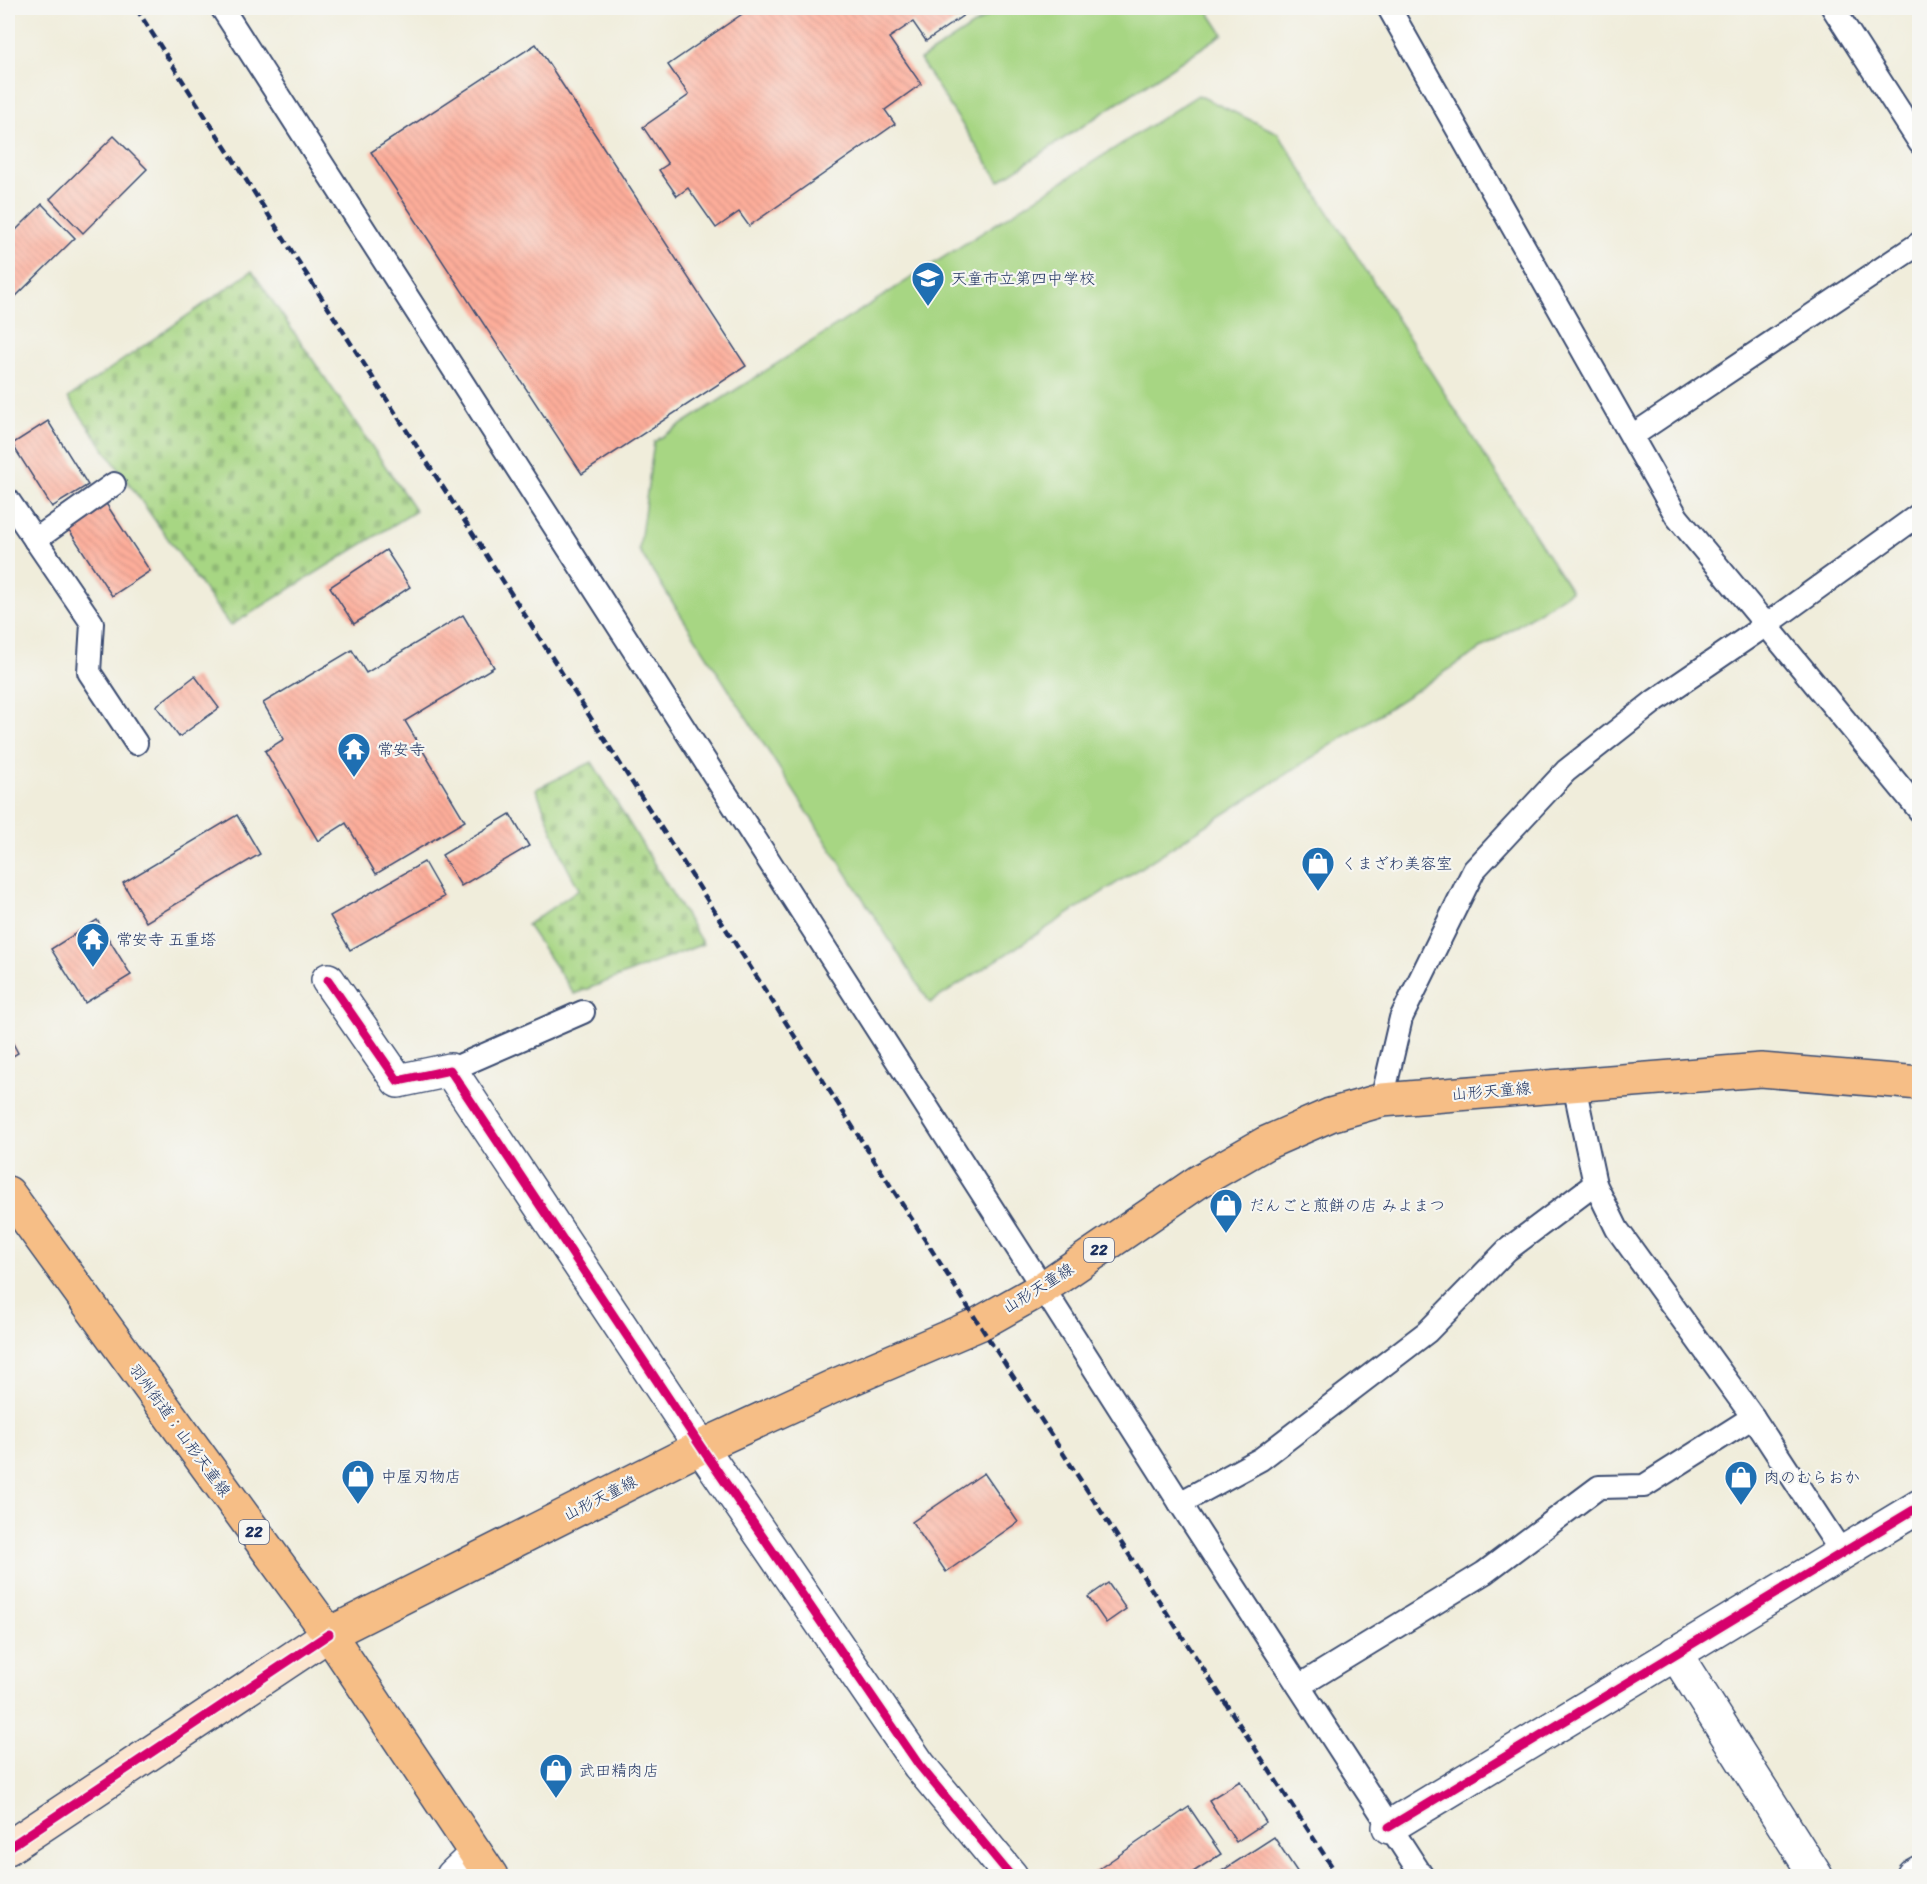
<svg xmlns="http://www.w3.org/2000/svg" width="1927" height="1884" font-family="Sriracha,'Klee One',sans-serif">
  <defs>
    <pattern id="cemetery-stones" width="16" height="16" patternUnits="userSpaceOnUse" patternTransform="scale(1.5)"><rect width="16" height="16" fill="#a7d683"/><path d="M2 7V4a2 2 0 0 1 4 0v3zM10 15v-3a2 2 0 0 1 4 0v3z" fill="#8fb874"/></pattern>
    <pattern id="building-back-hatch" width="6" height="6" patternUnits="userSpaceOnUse" patternTransform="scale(1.5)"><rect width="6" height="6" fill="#fdad9a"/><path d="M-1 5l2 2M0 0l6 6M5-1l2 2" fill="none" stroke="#d89587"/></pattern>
  </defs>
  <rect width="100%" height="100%" fill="#f6f6f2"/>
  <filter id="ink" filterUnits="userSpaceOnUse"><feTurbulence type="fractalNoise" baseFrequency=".0167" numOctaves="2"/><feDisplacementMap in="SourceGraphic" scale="12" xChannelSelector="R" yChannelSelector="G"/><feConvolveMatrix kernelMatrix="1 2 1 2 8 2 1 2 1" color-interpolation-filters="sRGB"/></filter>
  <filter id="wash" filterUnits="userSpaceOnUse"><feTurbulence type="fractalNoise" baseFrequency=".008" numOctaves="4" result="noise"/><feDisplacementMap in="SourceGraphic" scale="24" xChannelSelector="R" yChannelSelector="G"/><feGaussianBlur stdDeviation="1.35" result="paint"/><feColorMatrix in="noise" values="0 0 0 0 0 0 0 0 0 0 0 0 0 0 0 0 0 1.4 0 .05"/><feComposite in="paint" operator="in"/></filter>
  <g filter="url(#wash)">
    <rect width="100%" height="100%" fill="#f0eddb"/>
    <g fill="#a7d683" stroke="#618270" stroke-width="1.5">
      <path d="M1000 8H1206L1223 34 999 181 920 60Z"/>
      <path d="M1198 95 1278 133 1571 591 930 1003 639 550 654 442Z"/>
    </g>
    <g fill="url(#cemetery-stones)" stroke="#618270" stroke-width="1.5">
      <path d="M252 271 416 511 230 626 68 398Z"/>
      <path d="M592 762 703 944 574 994 527 925 579 889 567 867 536 789Z"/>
    </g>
    <g id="blocks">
      <g fill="url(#building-back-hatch)">
        <path d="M751 8H974L926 41 913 22 889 38 921 84 885 110 895 124 749 226 739 212 716 228 688 188 677 196 659 170 668 164 643 127 689 95 668 65Z"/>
        <path d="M536 44 746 366 582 474 371 152Z"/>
        <path d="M114 136 147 169 83 233 50 199Z"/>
        <path d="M42 204 75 238 10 302 8 299V238Z"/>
        <path d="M48 421 88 485 52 507 12 444Z"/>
        <path d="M105 502 150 571 112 596 67 527Z"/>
        <path d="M386 550 410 587 354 624 330 587Z"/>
        <path d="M463 615 494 667 405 721 465 821 376 874 346 823 318 841 265 751 284 739 263 703 352 650 366 673Z"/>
        <path d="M195 676 219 708 179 737 156 706Z"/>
        <path d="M510 814 529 846 461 886 442 855Z"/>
        <path d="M237 815 260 854 146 922 123 883Z"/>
        <path d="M424 862 444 897 350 950 330 916Z"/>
        <path d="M97 920 131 975 85 1003 51 949Z"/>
        <path d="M8 1034 18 1053 8 1059Z"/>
        <path d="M984 1473 1018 1522 946 1572 912 1522Z"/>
        <path d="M1108 1583 1126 1609 1106 1623 1088 1597Z"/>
        <path d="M1240 1781 1266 1822 1236 1842 1209 1800Z"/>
        <path d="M1189 1807 1221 1854 1187 1876H1091L1090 1875Z"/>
        <path d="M1274 1837 1300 1876H1214Z"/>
      </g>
    </g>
  </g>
  <g filter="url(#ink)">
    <use href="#blocks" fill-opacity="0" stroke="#3b4c71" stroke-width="1.5"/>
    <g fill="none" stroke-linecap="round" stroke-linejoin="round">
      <defs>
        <g id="lane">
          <path d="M222 8 1043 1288 1180 1503 1422 1876"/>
          <path d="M1389 8 1677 517 1920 811"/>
          <path d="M1833 8 1920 143"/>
          <path d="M1632 436 1920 243"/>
          <path d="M8 500 92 623 89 672 136 743"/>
          <path d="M35 540 114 484"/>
          <path d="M450 1070 583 1012"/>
          <path d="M1574 1085 1595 1184 1617 1229 1753 1417 1842 1553"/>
          <path d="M1382 1100 1401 1018 1474 870 1566 771 1656 700 1766 625 1920 514"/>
          <path d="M1180 1503 1261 1459 1427 1332 1507 1250 1595 1184"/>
          <path d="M1299 1686 1484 1573 1599 1487 1644 1486 1753 1417"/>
        </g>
        <g id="street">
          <path d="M328 980 398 1081 450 1070 701 1447 919 1765 1011 1876"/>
          <path d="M1675 1653 1816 1876"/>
          <path d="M1389 1827 1920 1506"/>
          <path d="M453 1876 476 1854"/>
          <path d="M1913 1876 1920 1872"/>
        </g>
        <path id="secondary" d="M8 1848 329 1634"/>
        <g id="primary">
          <path d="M8 1193 329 1634 491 1876"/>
          <path d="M329 1634 701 1447 834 1386 979 1324 1043 1288 1198 1182 1266 1143 1330 1115 1382 1100 1761 1070 1920 1083"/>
        </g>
      </defs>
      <use href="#lane" stroke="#3b4c71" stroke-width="26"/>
      <use href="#street" stroke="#3b4c71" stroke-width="36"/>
      <use href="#secondary" stroke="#3b4c71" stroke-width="36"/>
      <use href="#primary" stroke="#3b4c71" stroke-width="36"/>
      <use href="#lane" stroke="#fff" stroke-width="22"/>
      <use href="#street" stroke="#fff" stroke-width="33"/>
      <use href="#secondary" stroke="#fbe5cf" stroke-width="33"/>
      <use href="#primary" stroke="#f6be86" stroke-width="33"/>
      <path stroke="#1b2f5e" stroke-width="4.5" stroke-dasharray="9 4.5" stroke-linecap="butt" d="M136 8 979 1324 1338 1876"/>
      <defs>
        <g id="cycleway">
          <path d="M328 980 398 1081 450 1070 701 1447 919 1765 1011 1876"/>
          <path d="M1389 1827 1920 1506"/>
          <path d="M8 1848 329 1634"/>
        </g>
      </defs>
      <use href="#cycleway" stroke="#f6f6f2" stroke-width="13"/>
      <use href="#cycleway" stroke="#d6006c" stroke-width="9"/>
    </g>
  </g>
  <defs>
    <symbol id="school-pin" viewBox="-11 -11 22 30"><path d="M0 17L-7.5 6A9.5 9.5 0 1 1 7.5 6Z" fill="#1f6fb2" stroke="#f6f6f2"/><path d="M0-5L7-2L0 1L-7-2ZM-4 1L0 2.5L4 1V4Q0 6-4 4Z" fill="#fff"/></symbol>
    <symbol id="temple-pin" viewBox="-11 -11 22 30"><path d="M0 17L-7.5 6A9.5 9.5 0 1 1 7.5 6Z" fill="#1f6fb2" stroke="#f6f6f2"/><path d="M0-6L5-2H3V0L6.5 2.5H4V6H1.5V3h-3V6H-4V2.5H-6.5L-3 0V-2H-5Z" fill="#fff"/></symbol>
    <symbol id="shop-pin" viewBox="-11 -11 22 30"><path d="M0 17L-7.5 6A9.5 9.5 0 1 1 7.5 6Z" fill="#1f6fb2" stroke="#f6f6f2"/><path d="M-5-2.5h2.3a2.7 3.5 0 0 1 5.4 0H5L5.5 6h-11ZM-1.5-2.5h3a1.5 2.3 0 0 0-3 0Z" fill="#fff"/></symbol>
  </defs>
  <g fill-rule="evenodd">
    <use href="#school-pin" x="909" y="259" width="38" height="52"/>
    <use href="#temple-pin" x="335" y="730" width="38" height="52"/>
    <use href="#shop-pin" x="1299" y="844" width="38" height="52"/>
    <use href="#temple-pin" x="74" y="920" width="38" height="52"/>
    <use href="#shop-pin" x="1207" y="1186" width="38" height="52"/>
    <use href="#shop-pin" x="339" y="1457" width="38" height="52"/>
    <use href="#shop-pin" x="1722" y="1458" width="38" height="52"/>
    <use href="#shop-pin" x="537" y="1751" width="38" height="52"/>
  </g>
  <g text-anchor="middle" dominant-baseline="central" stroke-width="4.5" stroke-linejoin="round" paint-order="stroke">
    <g fill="#f6f6f2" stroke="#5d6b8a" stroke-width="1.5">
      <rect x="1084" y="1238" width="30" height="24" rx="4.5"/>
      <rect x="239" y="1520" width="30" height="24" rx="4.5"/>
    </g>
    <g font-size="15" font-weight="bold" fill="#1b2f5e">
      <text x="1099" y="1250">22</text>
      <text x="254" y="1532">22</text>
    </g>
    <g font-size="16" fill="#1b2f5e" stroke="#f6f6f2" text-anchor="start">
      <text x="951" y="278">天童市立第四中学校</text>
      <text x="377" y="749">常安寺</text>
      <text x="1341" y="863">くまざわ美容室</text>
      <text x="116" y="939">常安寺 五重塔</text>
      <text x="1249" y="1205">だんごと煎餅の店 みよまつ</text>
      <text x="381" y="1476">中屋刃物店</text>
      <text x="1764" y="1477">肉のむらおか</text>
      <text x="579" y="1770">武田精肉店</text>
    </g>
    <g font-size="16" fill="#1b2f5e" stroke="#f6f6f2">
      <text transform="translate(1491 1091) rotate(-5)">山形天童線</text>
      <text transform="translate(1038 1288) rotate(-32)">山形天童線</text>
      <text transform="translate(180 1430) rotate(54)">羽州街道；山形天童線</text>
      <text transform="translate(600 1498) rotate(-27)">山形天童線</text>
    </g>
  </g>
  <rect width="1927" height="1884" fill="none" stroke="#f6f6f2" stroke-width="30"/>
</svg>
